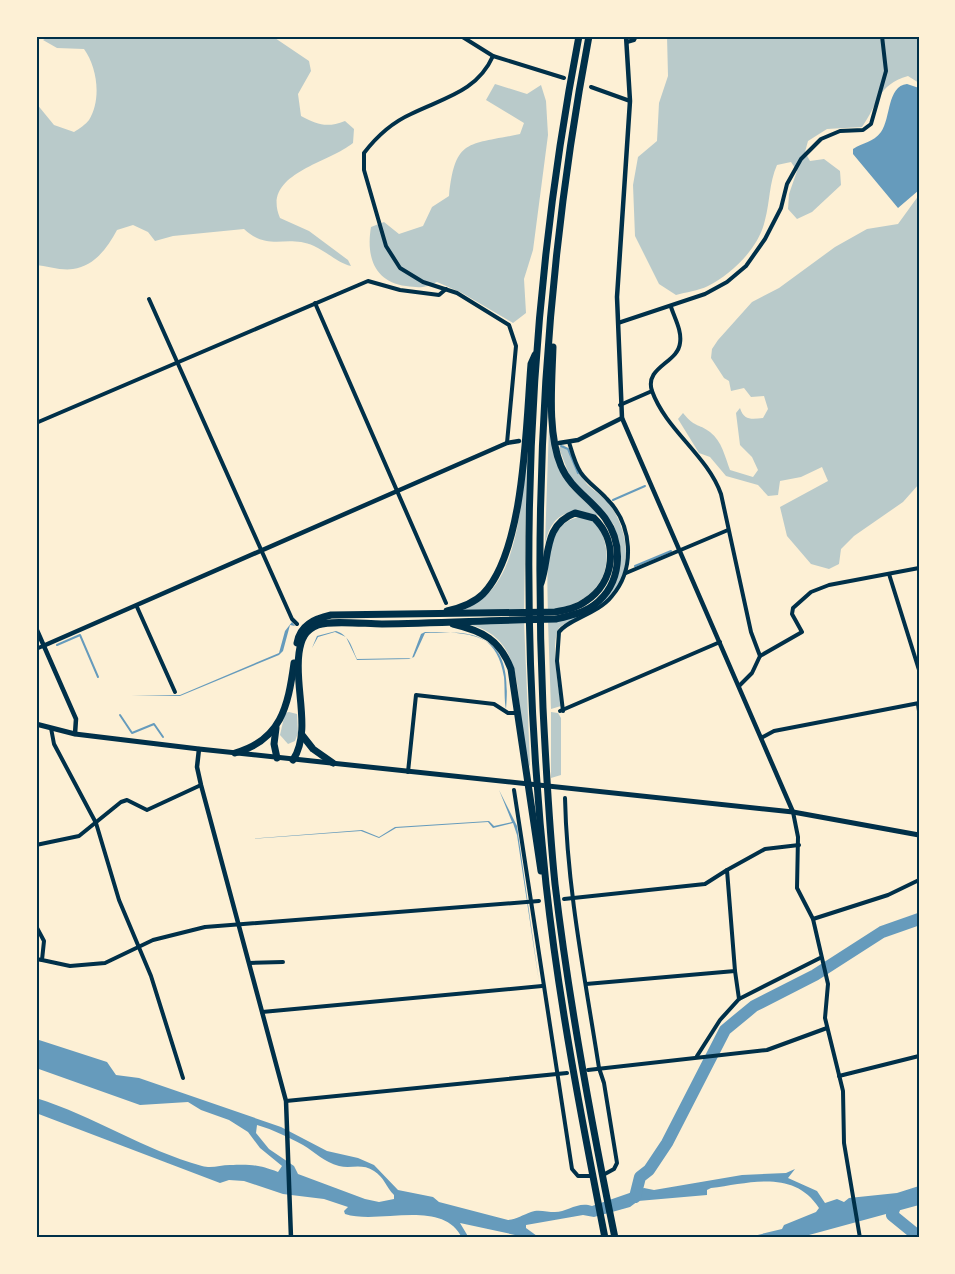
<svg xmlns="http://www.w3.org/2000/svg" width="955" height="1274" font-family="'Space Grotesk',sans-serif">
  <rect width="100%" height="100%" fill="#fdf0d5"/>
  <g fill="#b9caca">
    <path d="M50 36H272L309 61 311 71 298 94 301 116C318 125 327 128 345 121L354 129 353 143C327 164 261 174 280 218L309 231 348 260 351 266C338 263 327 252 314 246 286 234 269 252 244 229L173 236 155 241 148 232 133 225 117 230C108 247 95 266 73 269 62 271 47 266 36 265V103L54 125 74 132C79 129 86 124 89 120 102 99 97 67 84 49L57 48 43 40Z"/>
    <path d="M667 36H919V83L908 76C877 85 879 103 862 127L827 129 808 141 805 152 810 161 824 159 840 171 841 185 812 212 797 219 788 209 789 194 797 171 791 162 777 165C769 183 770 202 765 220 759 248 732 274 708 286 698 291 686 292 676 295L659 284 635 236 633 185 638 157 657 141 659 103 668 76Z"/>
    <path d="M495 84 527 94 541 85 546 101 548 135 533 250 524 279 526 313 513 323 462 293 437 282C425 288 420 288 406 286 374 282 366 256 371 227L384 222 399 234 423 226 432 207 449 196C455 138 468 145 520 134L524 123 486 100Z"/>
    <path d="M919 195V484L903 502 854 536 841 549 839 564 829 569 811 564 787 536 780 507 828 481 822 467 801 477 780 481 778 495 768 496 758 485 726 476 710 457 699 453 678 419 683 413C695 428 698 423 710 432 722 441 725 457 730 470L753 477 758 470 752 457 740 445 736 413 740 408C744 421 752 419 763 418L768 409 764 396 751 397 744 388 731 391 729 381 724 378 711 358 712 349 718 340 752 302 779 288 835 247 867 229 898 224Z"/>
    <path d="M549 426 561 473 571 488 600 516C573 507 552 510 545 544Z"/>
    <path d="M563 445C573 449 578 476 589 486 596 492 604 497 610 505 631 534 634 579 602 604 594 610 562 624 559 628 550 643 559 689 561 706L551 709 548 621 580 616 617 578 621 551 614 525 570 477 559 448Z"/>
    <path d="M527 448 524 611 459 610C467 606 477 603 484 597 520 568 522 491 527 448Z"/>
    <path d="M583 517C597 521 602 530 605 543 614 582 585 607 548 610 548 580 541 519 583 517Z"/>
    <path d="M524 622 530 764V767C510 722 536 642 471 625Z"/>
    <path d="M289 712 297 714 298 733 295 741 288 744 280 735 285 713Z"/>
    <path d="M551 712 558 713 561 718V775L551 778Z"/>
  </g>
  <g fill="#669bbc" fill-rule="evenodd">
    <path d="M907 84 919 88V190L898 208 853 154V149C863 142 873 143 881 132 891 118 887 86 907 84Z"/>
    <path d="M292 622 295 626 290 625 283 651 279 655 180 696H131L180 695 279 653 285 631Z"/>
    <path d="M336 631C350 636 351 646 357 659L412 658 421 634 425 632C486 631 512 640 506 709 504 700 505 687 504 677 496 628 465 632 425 633L414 657 409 659 357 660 346 637 335 632 318 637 312 648 317 636Z"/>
    <path d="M499 790 517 826 539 982 517 835 513 823 493 828 488 822 396 828 379 838 361 831 223 841 362 830 379 837 395 827 489 821 494 826 512 822Z"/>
    <path d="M36 1039 107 1062 116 1075 139 1078 281 1127 327 1151 358 1158 374 1165 398 1190 433 1197 439 1202 508 1220C518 1219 522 1215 531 1212 538 1209 547 1212 555 1212 567 1212 578 1201 592 1206L644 1188 654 1190 742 1175 786 1173 795 1169 788 1178 817 1191 825 1203 837 1199 844 1202 849 1198 897 1193 919 1186V1205L798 1238H745L782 1229 784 1225 816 1212 819 1208C794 1169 750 1183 711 1188L707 1190V1195L638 1201 630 1207 594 1217 583 1215 526 1225V1228L537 1236 547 1238H529L460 1223 469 1238H462C443 1198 379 1225 345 1214L344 1211 348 1207 324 1199 283 1194 244 1181 229 1180 220 1183 36 1113V1098C94 1116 144 1150 202 1166 212 1169 220 1165 230 1165 252 1164 259 1165 278 1172L282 1166 260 1148 248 1132 229 1120 201 1110 188 1102 140 1105 36 1068ZM257 1125C274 1130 288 1137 303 1145 315 1152 324 1162 339 1166 351 1169 362 1163 374 1171 384 1177 386 1187 394 1195V1199L379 1202 365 1199 298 1174 294 1166 269 1149 256 1133Z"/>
  </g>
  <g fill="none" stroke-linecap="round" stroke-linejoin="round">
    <g stroke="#669bbc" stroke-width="2">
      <path d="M561 446 568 449 578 473"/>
      <path d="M613 500 645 486"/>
      <path d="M635 566 671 551"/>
      <path d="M57 645 80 635 98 677"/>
      <path d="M120 715 132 733 154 724 163 737"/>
    </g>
    <g stroke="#669bbc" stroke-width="12">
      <path d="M635 1197 640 1177 649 1170 667 1143 725 1030 754 1006 815 975 882 932 919 919"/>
      <path d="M896 1203 892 1215 919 1237"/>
    </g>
    <g stroke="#003049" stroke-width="4">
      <path d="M461 36 493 56 564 78"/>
      <path d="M627 42 634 40 636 36"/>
      <path d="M493 56C477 92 443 98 411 114 391 123 377 136 364 153V170L386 246 400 268 423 282 457 293 509 325 516 346 507 443"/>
      <path d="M591 87 630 101"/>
      <path d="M149 299 292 619 297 624"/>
      <path d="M315 303 446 603"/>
      <path d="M671 307C675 319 682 331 680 343 678 363 644 367 652 391 666 430 707 455 721 494L751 632 760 656 752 673 739 686"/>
      <path d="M618 323 705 294 727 282 746 266 765 239 781 208 787 184 801 159 821 139 840 131 863 130 871 124 886 71 882 36"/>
      <path d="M620 405 652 391"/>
      <path d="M36 423 368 281 400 290 439 295 446 289"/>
      <path d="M626 573 728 530"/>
      <path d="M889 574 919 670"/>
      <path d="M137 607 175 692"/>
      <path d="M36 649 43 646"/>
      <path d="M760 656 802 632 792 614 793 608 811 592 829 585 919 568"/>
      <path d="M918 704 919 711"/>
      <path d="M560 711 720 642"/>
      <path d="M563 711 557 661 559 632C568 619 598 614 612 596 636 568 632 524 607 499 598 489 588 483 581 473 575 464 572 452 569 442"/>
      <path d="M51 728 54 744 96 823 119 900 151 976 183 1078"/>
      <path d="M761 738 774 731 919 703"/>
      <path d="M408 772 416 695 494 704 508 713H515"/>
      <path d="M514 790 572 1169 578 1176H592"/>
      <path d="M565 798C567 888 585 978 599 1068L604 1083 617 1163 614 1169 603 1175"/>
      <path d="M793 812 798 837 797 888 813 919 828 984 825 1018 843 1091 844 1143 860 1238"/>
      <path d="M36 845 79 836 121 802 127 800 147 810 201 785"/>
      <path d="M727 870 765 849 799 845"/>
      <path d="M564 899 705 884 727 870 735 971 586 984"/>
      <path d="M813 919 888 895 919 880"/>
      <path d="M36 926 44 941 42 960 70 966 105 963 153 940 205 927 539 901"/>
      <path d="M36 959 42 960"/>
      <path d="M249 963 283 962"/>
      <path d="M739 999 820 958"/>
      <path d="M262 1012 542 986"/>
      <path d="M697 1056 720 1020 739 999 735 971"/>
      <path d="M588 1070 767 1050 827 1028"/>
      <path d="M839 1076 919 1056"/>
      <path d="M286 1101 567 1073"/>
    </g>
    <g stroke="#003049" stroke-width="4.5">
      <path d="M626 36 630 101 617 297 622 418 793 812"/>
      <path d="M559 443 578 440 622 418"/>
      <path d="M36 628 76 719 75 734"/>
      <path d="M43 646 507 443 519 441"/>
      <path d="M199 749 197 767 201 785 286 1101 291 1238"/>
    </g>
    <path stroke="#003049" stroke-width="5" d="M36 724 75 734 199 749 793 812 919 835"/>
    <g stroke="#003049" stroke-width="7">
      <path d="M579 36C525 315 516 602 546 884 559 1003 582 1121 605 1238"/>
      <path d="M589 36C547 258 533 483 543 708 546 767 549 826 555 884 569 1003 591 1121 615 1238"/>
      <path d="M447 611C460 608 474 603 483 594 525 551 526 423 531 364L535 355"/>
      <path d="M453 624C483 631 500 640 511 669L541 871"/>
      <path d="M297 643C300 625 314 619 331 615L555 612C566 610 577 608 586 601 615 582 619 542 594 518L575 513C543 525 550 557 541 583"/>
      <path d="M276 728 274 744 277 758"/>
      <path d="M302 735 313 749 333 763"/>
      <path d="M235 753C281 740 288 707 294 663"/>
      <path d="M293 760C312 731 294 687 299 653 301 639 305 630 318 625 331 620 366 624 382 624 440 623 498 620 556 619 569 616 583 613 594 605 622 584 624 545 605 518 591 499 570 488 561 466 547 433 552 382 553 347"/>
    </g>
  </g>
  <rect width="955" height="1274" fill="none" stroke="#fdf0d5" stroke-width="75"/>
  <rect x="38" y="38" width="880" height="1198" fill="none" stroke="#003049" stroke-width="2"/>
</svg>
